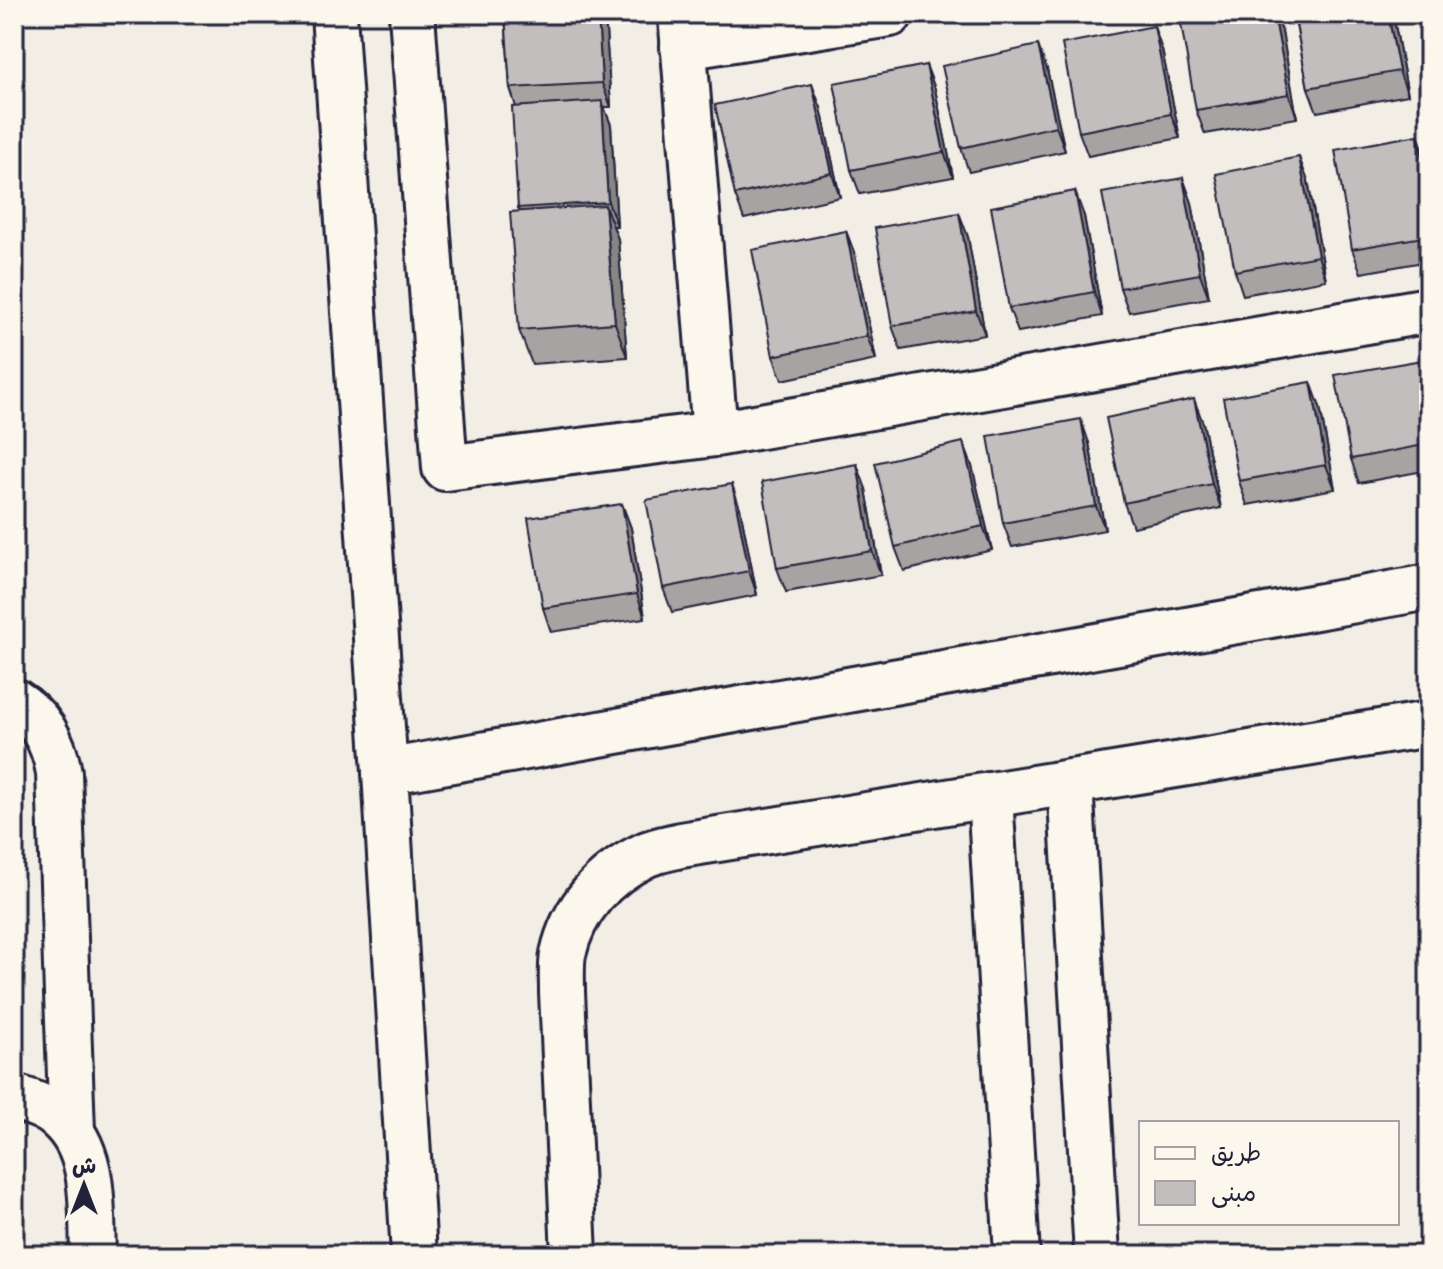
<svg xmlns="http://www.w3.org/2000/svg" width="1443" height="1269" font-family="'Shantell Sans','Playpen Sans Arabic',sans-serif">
  <rect width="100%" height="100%" fill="#f2eee5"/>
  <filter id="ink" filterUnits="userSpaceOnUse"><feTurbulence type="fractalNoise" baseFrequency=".0125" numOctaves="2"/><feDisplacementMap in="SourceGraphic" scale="16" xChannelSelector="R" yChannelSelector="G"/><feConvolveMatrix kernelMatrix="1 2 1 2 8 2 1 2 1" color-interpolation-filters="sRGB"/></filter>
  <g filter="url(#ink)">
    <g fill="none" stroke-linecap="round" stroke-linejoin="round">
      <defs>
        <g id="minor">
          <path d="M412 14 445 468 715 434"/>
          <path d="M681 14 715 434 1429 310"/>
          <path d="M683 47 890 14"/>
          <path d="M14 701C41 718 54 742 59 773L72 1131"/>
          <path d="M1070 782 1097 1255"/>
          <path d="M990 795 1017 1255"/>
          <path d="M14 1097C30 1102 47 1107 59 1118 97 1151 91 1209 93 1255"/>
          <path d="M574 1255 562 992C562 979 561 966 563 954 573 909 603 875 645 855 656 850 669 848 681 845L1429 724"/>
        </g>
        <g id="tertiary">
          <path d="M334 14 385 772 414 1255"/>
          <path d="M385 772 1429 587"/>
        </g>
      </defs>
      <use href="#minor" stroke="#22223b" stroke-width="50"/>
      <use href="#tertiary" stroke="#22223b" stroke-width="50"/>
      <use href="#minor" stroke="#fbf7ec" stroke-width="44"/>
      <use href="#tertiary" stroke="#fbf7ec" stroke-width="44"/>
    </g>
    <g fill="#a7a3a3" stroke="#22223b" stroke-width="2">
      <path d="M505 14H605L611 107H604L611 125 617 226H613L618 239 627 357 532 364 519 330 520 211 518 208 516 107 510 88Z"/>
      <path d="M1294 14H1393L1408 95 1317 112 1308 88Z"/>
      <path d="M1282 32 1297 118 1205 134 1196 110Z"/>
      <path d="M1162 50 1180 138 1088 156 1079 132Z"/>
      <path d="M926 65 935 89 953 177 860 194 851 170Z"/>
      <path d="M1047 69 1065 151 969 172 961 148Z"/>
      <path d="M821 108 840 197 744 219 735 195Z"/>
      <path d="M1427 159 1429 170V261L1361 273 1352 249Z"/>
      <path d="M1183 178 1192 203 1209 298 1129 312 1120 288Z"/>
      <path d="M1308 181 1326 280 1243 295 1235 271Z"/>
      <path d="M959 213 968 237 985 335 901 350 892 326Z"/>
      <path d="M1084 216 1102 316 1018 332 1009 308Z"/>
      <path d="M846 231 855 255 876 360 782 380 773 356Z"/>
      <path d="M1429 378V470L1359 483 1351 459Z"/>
      <path d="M1320 407 1335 489 1247 505 1239 481Z"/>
      <path d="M1203 423 1221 508 1133 527 1124 503Z"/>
      <path d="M963 442 972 466 992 550 904 571 895 547Z"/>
      <path d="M1089 443 1105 530 1012 547 1003 523Z"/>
      <path d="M866 489 881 575 786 592 777 568Z"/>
      <path d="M622 504 631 528 645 618 551 632 543 608Z"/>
      <path d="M740 508 757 595 672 612 663 588Z"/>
    </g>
    <g fill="#888585" stroke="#22223b" stroke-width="2">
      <path d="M598 14H605L611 107 602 83Z"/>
      <path d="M1274 14H1275L1282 32 1297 118 1289 94Z"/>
      <path d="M1388 14H1393L1408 95 1399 71Z"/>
      <path d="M1154 26 1162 50 1180 138 1171 114Z"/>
      <path d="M1038 45 1047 69 1065 151 1056 126Z"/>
      <path d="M926 65 935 89 953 177 944 152Z"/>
      <path d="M812 84 821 108 840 197 832 173Z"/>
      <path d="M602 101 611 125 617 226 608 202Z"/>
      <path d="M1418 135 1427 159 1429 170V197Z"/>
      <path d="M1299 157 1308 181 1326 280 1318 256Z"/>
      <path d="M1183 178 1192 203 1209 298 1200 274Z"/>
      <path d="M1075 191 1084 216 1102 316 1094 292Z"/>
      <path d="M605 205 618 239 627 357 615 323Z"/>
      <path d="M959 213 968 237 985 335 976 311Z"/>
      <path d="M846 231 855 255 876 360 867 336Z"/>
      <path d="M1422 360 1429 378V396Z"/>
      <path d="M1311 382 1320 407 1335 489 1326 465Z"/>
      <path d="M1194 399 1203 423 1221 508 1212 484Z"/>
      <path d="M1081 419 1089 443 1105 530 1096 506Z"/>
      <path d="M963 442 972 466 992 550 983 526Z"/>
      <path d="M857 464 866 489 881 575 872 551Z"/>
      <path d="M732 484 740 508 757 595 749 571Z"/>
      <path d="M622 504 631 528 645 618 637 594Z"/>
    </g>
    <g fill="#c2bebe" stroke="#22223b" stroke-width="2">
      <path d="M505 14H598L602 83 510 88Z"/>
      <path d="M1238 14H1274L1289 94 1196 110 1181 24Z"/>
      <path d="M1294 14H1388L1399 71 1308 88Z"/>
      <path d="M1420 14H1429L1428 65Z"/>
      <path d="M1154 26 1171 114 1079 132 1062 44Z"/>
      <path d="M1038 45 1056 126 961 148 942 66Z"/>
      <path d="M926 65 944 152 851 170 834 83Z"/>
      <path d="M812 84 832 173 735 195 715 105Z"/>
      <path d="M602 101 608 202 518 208 512 107Z"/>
      <path d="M1418 135 1429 197V236L1352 249 1335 150Z"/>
      <path d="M1299 157 1318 256 1235 271 1216 174Z"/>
      <path d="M1183 178 1200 274 1120 288 1102 193Z"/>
      <path d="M1075 191 1094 292 1009 308 991 207Z"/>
      <path d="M605 205 615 323 519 330 510 212Z"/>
      <path d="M959 213 976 311 892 326 875 228Z"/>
      <path d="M846 231 867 336 773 356 752 250Z"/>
      <path d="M1422 360 1429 396V444L1351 459 1335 375Z"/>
      <path d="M1311 382 1326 465 1239 481 1223 398Z"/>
      <path d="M1194 399 1212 484 1124 503 1106 418Z"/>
      <path d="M1081 419 1096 506 1003 523 988 436Z"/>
      <path d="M963 442 983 526 895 547 875 463Z"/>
      <path d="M857 464 872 551 777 568 762 482Z"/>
      <path d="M732 484 749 571 663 588 646 500Z"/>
      <path d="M622 504 637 594 543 608 528 518Z"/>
    </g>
  </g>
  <rect width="1443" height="1269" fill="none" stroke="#fbf7ec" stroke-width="48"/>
  <rect x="24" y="24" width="1395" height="1221" fill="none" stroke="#22223b" stroke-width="3" filter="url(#ink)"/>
  <rect x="1139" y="1121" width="260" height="104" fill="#fbf7ec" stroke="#a4a2a5" stroke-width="2"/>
  <rect x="1155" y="1147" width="40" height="12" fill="#fbf7ec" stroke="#a4a2a5" stroke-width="2"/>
  <text x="1211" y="1161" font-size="24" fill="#22223b">طريق</text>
  <rect x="1155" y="1181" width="40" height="24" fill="#c2bebe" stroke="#a4a2a5" stroke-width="2"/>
  <text x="1211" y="1201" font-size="24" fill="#22223b">مبنى</text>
  <g transform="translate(84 1185)" stroke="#fbf7ec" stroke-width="6" paint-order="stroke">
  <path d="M0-6L14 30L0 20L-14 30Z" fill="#22223b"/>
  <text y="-12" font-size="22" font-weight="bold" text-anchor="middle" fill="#22223b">ش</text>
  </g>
</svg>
